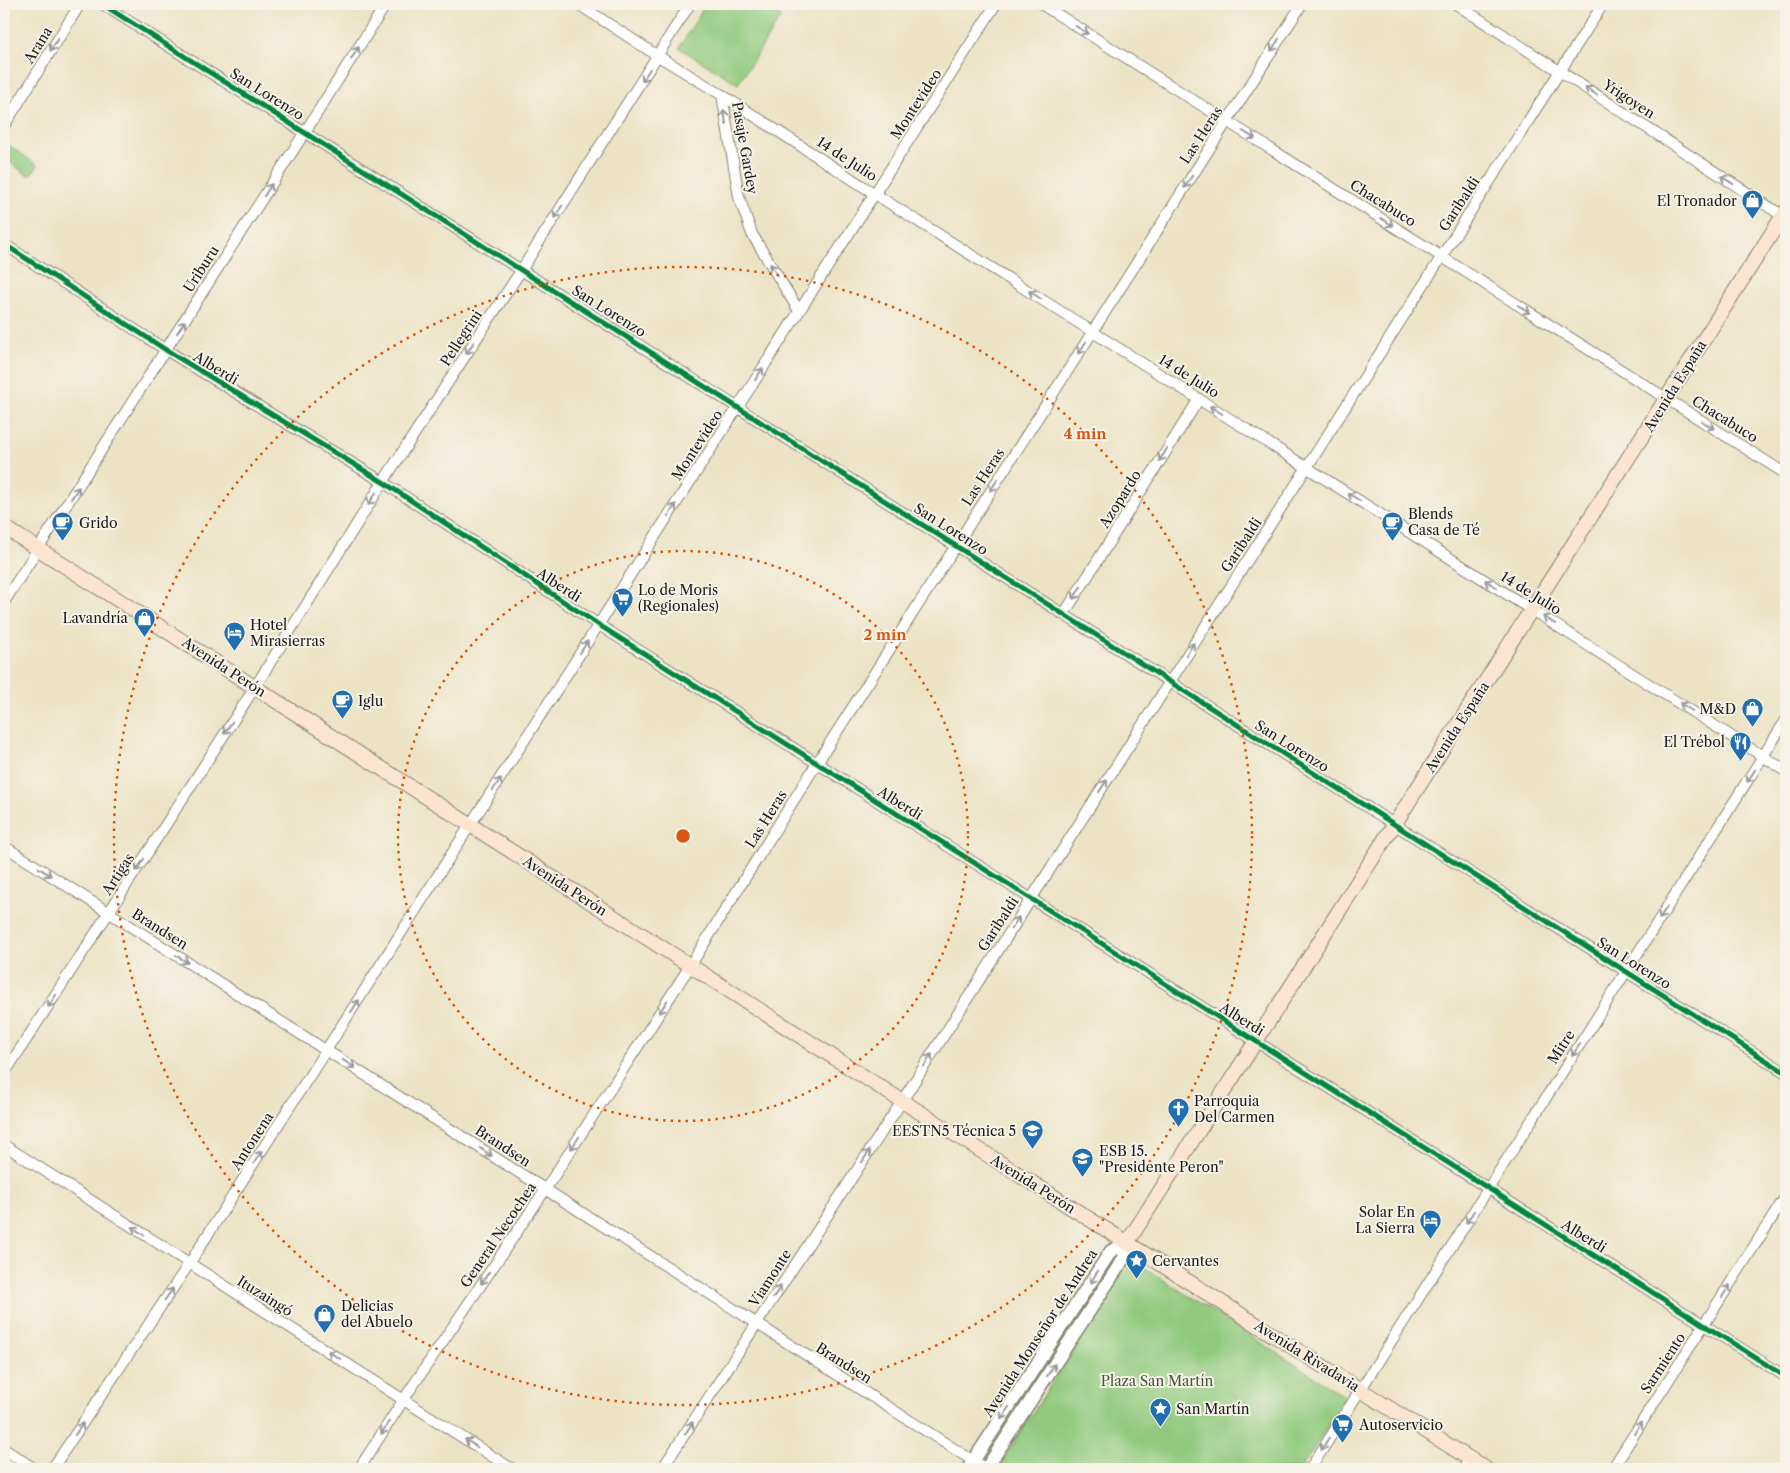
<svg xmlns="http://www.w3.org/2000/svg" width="1790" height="1473" font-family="'Libre Caslon Text',serif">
  <rect width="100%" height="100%" fill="#f7f3e8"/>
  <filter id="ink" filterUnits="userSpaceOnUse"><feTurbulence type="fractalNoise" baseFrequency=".02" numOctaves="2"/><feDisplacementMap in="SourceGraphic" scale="10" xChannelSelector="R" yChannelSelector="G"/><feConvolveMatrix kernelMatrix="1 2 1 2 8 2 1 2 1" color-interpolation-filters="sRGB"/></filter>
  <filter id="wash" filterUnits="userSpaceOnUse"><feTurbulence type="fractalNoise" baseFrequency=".0096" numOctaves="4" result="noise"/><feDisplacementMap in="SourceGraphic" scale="20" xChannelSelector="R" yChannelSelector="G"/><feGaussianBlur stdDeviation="1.12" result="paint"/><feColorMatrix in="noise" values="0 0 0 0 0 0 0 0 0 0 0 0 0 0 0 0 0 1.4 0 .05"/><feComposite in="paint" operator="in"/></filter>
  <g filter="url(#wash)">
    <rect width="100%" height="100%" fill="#ece3c5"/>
    <g fill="#90c97d" stroke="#56724c">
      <path d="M706 4H761L781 17 738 84 679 48Z"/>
      <path d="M6 143 38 166 29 176 4 158V145Z"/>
      <path d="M1131 1259 1346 1397 1301 1469H1008L1000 1464Z"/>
    </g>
  </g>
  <g filter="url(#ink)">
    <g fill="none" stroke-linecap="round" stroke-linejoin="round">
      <defs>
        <g id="minor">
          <path d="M102 4 1786 1073"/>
          <path d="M578 4 658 56 722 95 875 194 1786 771"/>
          <path d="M1041 4 1786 474"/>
          <path d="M1456 4 1786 218"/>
          <path d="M722 95 739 197 752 234 799 311"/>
          <path d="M4 126 80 4"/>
          <path d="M4 244 166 350 383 482 599 625 1786 1377"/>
          <path d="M4 602 305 132 386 4"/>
          <path d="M1064 614 1199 399"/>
          <path d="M4 846 986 1469"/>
          <path d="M4 1074 255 687 383 482 522 269 690 4"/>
          <path d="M4 1145 512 1469"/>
          <path d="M4 1449 35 1469"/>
          <path d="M52 1469 189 1264 996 4"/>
          <path d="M359 1469 404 1399 545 1190 690 966 817 763 1302 4"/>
          <path d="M662 1469 902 1101 1603 4"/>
          <path d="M1310 1469 1786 720"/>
          <path d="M1463 1469 1470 1459"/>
          <path d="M1612 1469 1786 1196"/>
        </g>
        <g id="tertiary">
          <path d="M968 1469 1111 1251 1127 1243"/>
          <path d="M986 1469 1124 1258 1127 1243"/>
        </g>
        <g id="secondary">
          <path d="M4 527 902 1101 1486 1469"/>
          <path d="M1127 1243 1786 211"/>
        </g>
      </defs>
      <use href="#minor" stroke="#848070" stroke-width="12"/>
      <use href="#tertiary" stroke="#848070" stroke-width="15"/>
      <use href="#secondary" stroke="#848070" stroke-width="16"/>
      <use href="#minor" stroke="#fff" stroke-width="10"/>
      <use href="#tertiary" stroke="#fff" stroke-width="12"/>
      <use href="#secondary" stroke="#fce5d0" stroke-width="14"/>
      <defs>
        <g id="cycleway">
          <path d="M102 4 1786 1073"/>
          <path d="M4 244 166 350 383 482 599 625 1786 1377"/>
        </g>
      </defs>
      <use href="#cycleway" stroke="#f7f3e8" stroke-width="8"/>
      <use href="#cycleway" stroke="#00873e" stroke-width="5"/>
    </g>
    <defs><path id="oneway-shaft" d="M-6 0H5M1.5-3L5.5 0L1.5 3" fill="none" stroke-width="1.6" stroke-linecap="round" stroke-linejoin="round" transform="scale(1.25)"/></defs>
    <g stroke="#999">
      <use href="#oneway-shaft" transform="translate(1082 30) rotate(32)"/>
      <use href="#oneway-shaft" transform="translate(54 45) rotate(122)"/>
      <use href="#oneway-shaft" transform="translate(1275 45) rotate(123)"/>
      <use href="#oneway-shaft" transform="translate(355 53) rotate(-58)"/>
      <use href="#oneway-shaft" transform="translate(646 75) rotate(123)"/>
      <use href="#oneway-shaft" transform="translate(1591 91) rotate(-147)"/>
      <use href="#oneway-shaft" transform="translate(725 117) rotate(-99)"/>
      <use href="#oneway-shaft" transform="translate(1249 135) rotate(32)"/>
      <use href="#oneway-shaft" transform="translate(1727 180) rotate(-147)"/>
      <use href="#oneway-shaft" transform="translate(1188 182) rotate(123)"/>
      <use href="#oneway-shaft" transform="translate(268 190) rotate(-57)"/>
      <use href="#oneway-shaft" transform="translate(558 212) rotate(123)"/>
      <use href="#oneway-shaft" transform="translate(1387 222) rotate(32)"/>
      <use href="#oneway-shaft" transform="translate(774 270) rotate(-121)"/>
      <use href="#oneway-shaft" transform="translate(1035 295) rotate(-148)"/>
      <use href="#oneway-shaft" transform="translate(1524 309) rotate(32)"/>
      <use href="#oneway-shaft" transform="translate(181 327) rotate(-57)"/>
      <use href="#oneway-shaft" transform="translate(470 348) rotate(123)"/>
      <use href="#oneway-shaft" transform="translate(1082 348) rotate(123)"/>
      <use href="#oneway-shaft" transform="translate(759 374) rotate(-57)"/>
      <use href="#oneway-shaft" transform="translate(1216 410) rotate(-148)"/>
      <use href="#oneway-shaft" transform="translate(1708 425) rotate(32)"/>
      <use href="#oneway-shaft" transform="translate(1163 455) rotate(122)"/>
      <use href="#oneway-shaft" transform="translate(994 485) rotate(123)"/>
      <use href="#oneway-shaft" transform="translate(75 493) rotate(-57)"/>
      <use href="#oneway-shaft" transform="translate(1354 497) rotate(-148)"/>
      <use href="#oneway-shaft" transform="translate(372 499) rotate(122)"/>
      <use href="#oneway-shaft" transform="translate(672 510) rotate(-57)"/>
      <use href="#oneway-shaft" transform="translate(1491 584) rotate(-148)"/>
      <use href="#oneway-shaft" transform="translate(1077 593) rotate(122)"/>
      <use href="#oneway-shaft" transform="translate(1549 620) rotate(-148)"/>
      <use href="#oneway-shaft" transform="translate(584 647) rotate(-57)"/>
      <use href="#oneway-shaft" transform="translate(1190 649) rotate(-57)"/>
      <use href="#oneway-shaft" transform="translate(1686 707) rotate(-148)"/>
      <use href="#oneway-shaft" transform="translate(228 728) rotate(123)"/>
      <use href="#oneway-shaft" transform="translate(1751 776) rotate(123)"/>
      <use href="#oneway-shaft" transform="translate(497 784) rotate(-57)"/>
      <use href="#oneway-shaft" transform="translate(1103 786) rotate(-57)"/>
      <use href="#oneway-shaft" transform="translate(140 865) rotate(123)"/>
      <use href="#oneway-shaft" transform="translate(45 872) rotate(33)"/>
      <use href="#oneway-shaft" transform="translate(1663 913) rotate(123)"/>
      <use href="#oneway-shaft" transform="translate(1015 923) rotate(-57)"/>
      <use href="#oneway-shaft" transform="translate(182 959) rotate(32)"/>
      <use href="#oneway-shaft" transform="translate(52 1001) rotate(123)"/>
      <use href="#oneway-shaft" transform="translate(355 1006) rotate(-57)"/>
      <use href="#oneway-shaft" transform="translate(663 1007) rotate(123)"/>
      <use href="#oneway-shaft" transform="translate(1576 1050) rotate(123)"/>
      <use href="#oneway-shaft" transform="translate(928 1060) rotate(-57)"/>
      <use href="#oneway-shaft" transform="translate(349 1064) rotate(33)"/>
      <use href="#oneway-shaft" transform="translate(575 1143) rotate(123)"/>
      <use href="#oneway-shaft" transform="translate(486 1152) rotate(33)"/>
      <use href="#oneway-shaft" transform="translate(866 1156) rotate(-57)"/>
      <use href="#oneway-shaft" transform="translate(258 1157) rotate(-57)"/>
      <use href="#oneway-shaft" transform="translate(1470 1217) rotate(123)"/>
      <use href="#oneway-shaft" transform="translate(138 1231) rotate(-147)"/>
      <use href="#oneway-shaft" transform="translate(1094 1277) rotate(123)"/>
      <use href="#oneway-shaft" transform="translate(485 1278) rotate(124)"/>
      <use href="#oneway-shaft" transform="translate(1726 1291) rotate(-57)"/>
      <use href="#oneway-shaft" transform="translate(777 1292) rotate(-57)"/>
      <use href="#oneway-shaft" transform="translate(169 1294) rotate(-56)"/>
      <use href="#oneway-shaft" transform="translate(334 1355) rotate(-148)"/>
      <use href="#oneway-shaft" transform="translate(1051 1370) rotate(-57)"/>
      <use href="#oneway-shaft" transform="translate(1005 1413) rotate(123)"/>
      <use href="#oneway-shaft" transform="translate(385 1428) rotate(122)"/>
      <use href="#oneway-shaft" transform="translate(689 1428) rotate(-57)"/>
      <use href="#oneway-shaft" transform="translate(1638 1428) rotate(-57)"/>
      <use href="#oneway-shaft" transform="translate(79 1429) rotate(-56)"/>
      <use href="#oneway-shaft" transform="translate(471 1443) rotate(-147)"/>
      <use href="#oneway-shaft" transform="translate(1325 1444) rotate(122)"/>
    </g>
  </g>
  <g fill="none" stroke="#de560d" stroke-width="2.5" stroke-dasharray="2.5 5">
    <circle cx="683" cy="836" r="285"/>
    <circle cx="683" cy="836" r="569"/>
  </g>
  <defs>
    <symbol id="shop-pin" viewBox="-11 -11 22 30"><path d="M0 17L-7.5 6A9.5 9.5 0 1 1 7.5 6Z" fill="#1f6fb2" stroke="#f7f3e8"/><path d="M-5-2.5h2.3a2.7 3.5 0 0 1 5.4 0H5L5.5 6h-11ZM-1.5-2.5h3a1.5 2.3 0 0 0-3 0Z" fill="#fff"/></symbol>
    <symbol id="cafe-pin" viewBox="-11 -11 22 30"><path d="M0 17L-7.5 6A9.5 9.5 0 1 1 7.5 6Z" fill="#1f6fb2" stroke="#f7f3e8"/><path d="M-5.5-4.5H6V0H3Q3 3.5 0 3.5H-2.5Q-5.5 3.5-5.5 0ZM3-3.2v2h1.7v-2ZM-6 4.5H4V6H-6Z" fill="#fff"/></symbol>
    <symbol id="supermarket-pin" viewBox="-11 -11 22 30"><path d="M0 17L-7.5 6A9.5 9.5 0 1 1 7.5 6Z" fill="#1f6fb2" stroke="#f7f3e8"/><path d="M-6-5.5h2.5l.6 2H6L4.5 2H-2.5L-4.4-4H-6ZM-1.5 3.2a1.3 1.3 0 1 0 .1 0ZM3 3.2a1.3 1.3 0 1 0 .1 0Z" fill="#fff"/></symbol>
    <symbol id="hotel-pin" viewBox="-11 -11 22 30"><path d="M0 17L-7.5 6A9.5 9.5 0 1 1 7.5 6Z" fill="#1f6fb2" stroke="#f7f3e8"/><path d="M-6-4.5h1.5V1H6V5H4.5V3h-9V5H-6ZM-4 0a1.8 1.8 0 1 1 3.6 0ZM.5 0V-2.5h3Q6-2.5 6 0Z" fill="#fff"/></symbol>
    <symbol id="restaurant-pin" viewBox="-11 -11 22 30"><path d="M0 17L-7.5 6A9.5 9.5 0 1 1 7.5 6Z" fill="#1f6fb2" stroke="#f7f3e8"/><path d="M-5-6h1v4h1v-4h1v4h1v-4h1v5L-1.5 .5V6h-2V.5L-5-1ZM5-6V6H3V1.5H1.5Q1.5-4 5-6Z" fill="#fff"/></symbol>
    <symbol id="church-pin" viewBox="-11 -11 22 30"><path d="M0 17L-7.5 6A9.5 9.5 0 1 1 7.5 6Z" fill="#1f6fb2" stroke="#f7f3e8"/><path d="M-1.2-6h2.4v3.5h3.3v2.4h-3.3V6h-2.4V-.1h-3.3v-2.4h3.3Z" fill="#fff"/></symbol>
    <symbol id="school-pin" viewBox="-11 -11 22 30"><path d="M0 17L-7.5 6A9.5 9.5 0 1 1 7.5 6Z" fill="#1f6fb2" stroke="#f7f3e8"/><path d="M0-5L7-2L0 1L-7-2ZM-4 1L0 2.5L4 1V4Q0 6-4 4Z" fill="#fff"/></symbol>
    <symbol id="sight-pin" viewBox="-11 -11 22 30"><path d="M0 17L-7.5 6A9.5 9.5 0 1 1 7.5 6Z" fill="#1f6fb2" stroke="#f7f3e8"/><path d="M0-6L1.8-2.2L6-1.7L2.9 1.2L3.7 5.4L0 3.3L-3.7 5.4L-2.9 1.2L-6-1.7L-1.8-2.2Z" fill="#fff"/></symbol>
  </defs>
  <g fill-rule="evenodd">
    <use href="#shop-pin" x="1740" y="188" width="25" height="34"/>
    <use href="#cafe-pin" x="1380" y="510" width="25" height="34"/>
    <use href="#cafe-pin" x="50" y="510" width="25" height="34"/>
    <use href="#supermarket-pin" x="610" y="586" width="25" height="34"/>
    <use href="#shop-pin" x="132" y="606" width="25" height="34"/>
    <use href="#hotel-pin" x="222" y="620" width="25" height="34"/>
    <use href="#cafe-pin" x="330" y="688" width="25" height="34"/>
    <use href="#shop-pin" x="1740" y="696" width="25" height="34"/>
    <use href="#restaurant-pin" x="1728" y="730" width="25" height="34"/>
    <use href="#church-pin" x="1166" y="1096" width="25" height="34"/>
    <use href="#school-pin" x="1020" y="1118" width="25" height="34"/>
    <use href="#school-pin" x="1070" y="1146" width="25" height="34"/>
    <use href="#hotel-pin" x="1418" y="1208" width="25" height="34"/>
    <use href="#sight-pin" x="1124" y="1248" width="25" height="34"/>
    <use href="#shop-pin" x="312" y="1302" width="25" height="34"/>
    <use href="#sight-pin" x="1148" y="1396" width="25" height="34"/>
    <use href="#supermarket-pin" x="1330" y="1412" width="25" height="34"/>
  </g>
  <g text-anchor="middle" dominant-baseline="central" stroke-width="4" stroke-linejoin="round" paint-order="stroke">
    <g font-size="14" fill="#1c1c1c" stroke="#f7f3e8">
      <text transform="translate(38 45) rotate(-58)">Arana</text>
      <text transform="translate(267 94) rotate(32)">San Lorenzo</text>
      <text transform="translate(1629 99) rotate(33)">Yrigoyen</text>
      <text transform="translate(916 104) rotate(-57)">Montevideo</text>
      <text transform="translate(1201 135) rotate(-57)">Las Heras</text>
      <text transform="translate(745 148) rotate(80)">Pasaje Gardey</text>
      <text transform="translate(847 159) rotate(33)">14 de Julio</text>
      <text transform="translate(1383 203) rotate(32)">Chacabuco</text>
      <text transform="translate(1459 204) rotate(-57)">Garibaldi</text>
      <text transform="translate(201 269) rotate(-57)">Uriburu</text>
      <text transform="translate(609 311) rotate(32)">San Lorenzo</text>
      <text transform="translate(461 338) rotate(-57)">Pellegrini</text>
      <text transform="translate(216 368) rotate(31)">Alberdi</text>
      <text transform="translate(1189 376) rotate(32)">14 de Julio</text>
      <text transform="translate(1675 386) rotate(-58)">Avenida España</text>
      <text transform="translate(1725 419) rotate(32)">Chacabuco</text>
      <text transform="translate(697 445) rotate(-57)">Montevideo</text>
      <text transform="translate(983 477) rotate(-57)">Las Heras</text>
      <text transform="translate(1120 499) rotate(-58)">Azopardo</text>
      <text transform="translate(951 529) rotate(32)">San Lorenzo</text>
      <text transform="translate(1241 545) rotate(-57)">Garibaldi</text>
      <text transform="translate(559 585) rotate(33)">Alberdi</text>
      <text transform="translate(1531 593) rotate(32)">14 de Julio</text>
      <text transform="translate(224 667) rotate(33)">Avenida Perón</text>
      <text transform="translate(1457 727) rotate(-57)">Avenida España</text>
      <text transform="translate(1292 746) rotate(32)">San Lorenzo</text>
      <text transform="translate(900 803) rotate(32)">Alberdi</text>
      <text transform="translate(766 819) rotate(-58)">Las Heras</text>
      <text transform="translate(118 874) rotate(-57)">Artigas</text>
      <text transform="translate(565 886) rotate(33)">Avenida Perón</text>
      <text transform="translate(998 924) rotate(-57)">Garibaldi</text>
      <text transform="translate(160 929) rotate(32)">Brandsen</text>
      <text transform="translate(1634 963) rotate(32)">San Lorenzo</text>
      <text transform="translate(1242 1019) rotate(32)">Alberdi</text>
      <text transform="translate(1561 1047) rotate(-57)">Mitre</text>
      <text transform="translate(252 1141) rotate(-57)">Antonena</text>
      <text transform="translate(503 1146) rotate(33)">Brandsen</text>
      <text transform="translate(1033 1184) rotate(32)">Avenida Perón</text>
      <text transform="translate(498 1235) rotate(-56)">General Necochea</text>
      <text transform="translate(1584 1236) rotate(32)">Alberdi</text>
      <text transform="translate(770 1278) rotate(-57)">Viamonte</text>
      <text transform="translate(265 1296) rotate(32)">Ituzaingó</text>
      <text transform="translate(1040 1333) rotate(-57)">Avenida Monseñor de Andrea</text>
      <text transform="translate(1307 1356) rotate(32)">Avenida Rivadavia</text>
      <text transform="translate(844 1363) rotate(32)">Brandsen</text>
      <text transform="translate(1663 1363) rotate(-57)">Sarmiento</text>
    </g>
    <g font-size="14" fill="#1c1c1c" stroke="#f7f3e8" text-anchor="start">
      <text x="1737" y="201" text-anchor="end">El Tronador</text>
      <text x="1408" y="514">Blends<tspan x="1408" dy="16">Casa de Té</tspan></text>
      <text x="79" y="523">Grido</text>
      <text x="638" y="590">Lo de Moris<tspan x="638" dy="16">(Regionales)</tspan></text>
      <text x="128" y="618" text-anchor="end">Lavandría</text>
      <text x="250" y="625">Hotel<tspan x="250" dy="16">Mirasierras</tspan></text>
      <text x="358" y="701">Iglu</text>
      <text x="1736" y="709" text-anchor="end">M&amp;D</text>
      <text x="1725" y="742" text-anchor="end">El Trébol</text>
      <text x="1194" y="1101">Parroquia<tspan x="1194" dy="16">Del Carmen</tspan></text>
      <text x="1016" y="1131" text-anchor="end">EESTN5 Técnica 5</text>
      <text x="1099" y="1151">ESB 15.<tspan x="1099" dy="16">"Presidente Peron"</tspan></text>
      <text x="1415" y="1212" text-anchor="end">Solar En<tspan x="1415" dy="16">La Sierra</tspan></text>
      <text x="1152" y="1261">Cervantes</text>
      <text x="341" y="1306">Delicias<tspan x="341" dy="16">del Abuelo</tspan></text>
      <text x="1176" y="1409">San Martín</text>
      <text x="1359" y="1425">Autoservicio</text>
    </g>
    <g font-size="14" fill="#45593e" stroke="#f7f3e8">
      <text x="1157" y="1381">Plaza San Martín</text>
    </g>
  </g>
  <circle cx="683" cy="836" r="8" fill="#de560d" stroke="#f7f3e8" stroke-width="2.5"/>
  <g font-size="15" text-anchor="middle" font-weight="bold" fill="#de560d" stroke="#f7f3e8" stroke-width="4" stroke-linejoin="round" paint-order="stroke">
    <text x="1085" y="439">4 min</text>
    <text x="885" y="640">2 min</text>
  </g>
  <rect width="1790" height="1473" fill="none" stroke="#f7f3e8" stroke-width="20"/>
</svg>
